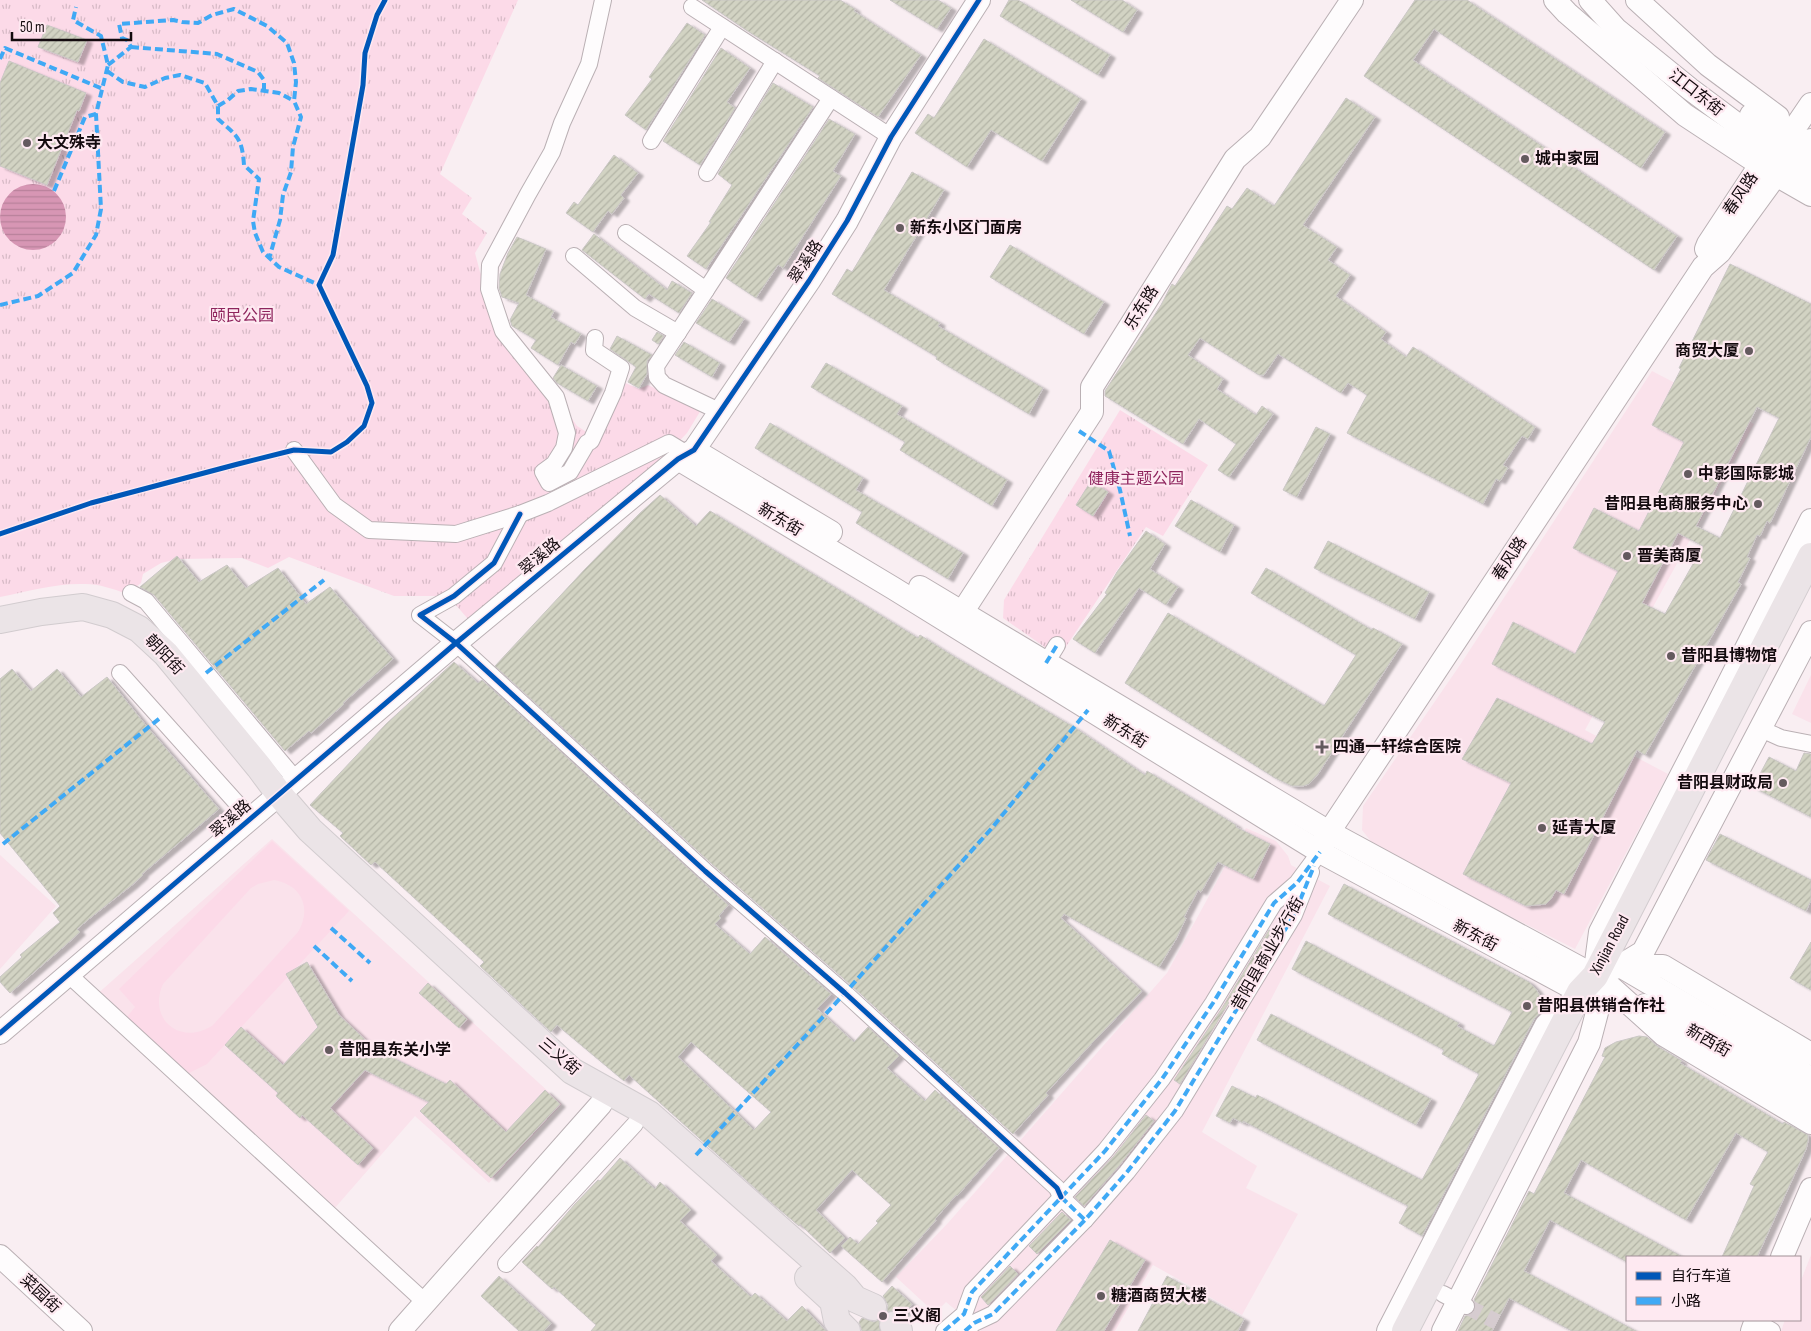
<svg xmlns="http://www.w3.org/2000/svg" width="1811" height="1331" font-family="'Sofia Sans Condensed','Noto Sans SC',sans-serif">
  <defs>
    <pattern id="grass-tufts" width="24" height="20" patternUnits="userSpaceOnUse" patternTransform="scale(1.25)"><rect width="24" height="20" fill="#fcdae8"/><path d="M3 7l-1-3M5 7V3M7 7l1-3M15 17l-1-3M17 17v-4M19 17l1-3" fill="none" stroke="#d7bac6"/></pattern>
    <pattern id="water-rules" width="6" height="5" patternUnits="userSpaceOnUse" patternTransform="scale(1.25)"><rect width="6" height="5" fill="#d796b4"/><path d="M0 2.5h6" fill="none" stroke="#b8809a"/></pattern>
    <pattern id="building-hatch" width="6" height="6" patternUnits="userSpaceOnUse" patternTransform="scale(1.25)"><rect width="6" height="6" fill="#d2d3c3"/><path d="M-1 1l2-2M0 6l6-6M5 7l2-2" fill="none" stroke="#b3b4a6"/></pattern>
    <filter id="shadow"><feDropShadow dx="5.5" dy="3" stdDeviation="1" flood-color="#0004"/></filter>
  </defs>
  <rect width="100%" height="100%" fill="#f9eef2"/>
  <g fill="#fae2eb">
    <path d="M1652 371 1754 424 1585 730 1668 774 1575 949 1377 849 1362 830 1363 806 1460 665Z"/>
    <path d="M1811 675V723L1792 714Z"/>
    <path d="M1246 828 1276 841 1288 856 1291 865 1330 886 1202 1132 1257 1166 1246 1188 1298 1214 1242 1315 1153 1265 1115 1331H981L946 1302 935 1313 896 1277 948 1223 1167 973Z"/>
    <path d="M272 839 562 1104 489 1183 415 1116 334 1209 95 996Z"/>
    <path d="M0 855 56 906 0 969Z"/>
    <path d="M1811 1255V1331H1781L1785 1320H1800V1283Z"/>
  </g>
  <g fill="url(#grass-tufts)">
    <path d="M0 0H518L440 174 472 198 462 214 487 233 475 253 480 272 506 328 543 376 577 426 596 438 623 382 639 389 648 385 701 410 687 433 666 455 468 619 448 596H394L289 557 268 568 242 558 178 559 161 563 143 574 141 583 127 594C114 589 99 584 85 584 57 583 28 591 0 597Z"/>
    <path d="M1120 410 1208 465 1163 536 1146 527 1059 657 1003 618 1004 600Z"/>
  </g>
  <path fill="#fcdae8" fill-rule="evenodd" d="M272 841 349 911 207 1064 189 1073 126 1018 135 1007 119 989ZM274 880C302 885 312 908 298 932L213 1025C181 1047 147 1019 163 984L251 888 258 884Z"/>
  <circle fill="url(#water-rules)" cx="33" cy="217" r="33"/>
  <g fill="url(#building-hatch)" stroke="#cac7c5" fill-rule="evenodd" filter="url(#shadow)">
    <path d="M702 0H840L855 9 854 11 921 55 878 117 818 78 820 76 746 30Z"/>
    <path d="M890 0H938L951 8 937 29Z"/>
    <path d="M1009 0H1018L1110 55 1098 75 1000 16Z"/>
    <path d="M1071 0H1122L1137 10 1123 32Z"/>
    <path d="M1415 0H1467L1665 132 1641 168 1434 29 1413 60 1677 236 1654 270 1364 76Z"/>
    <path d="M687 23 705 35 646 130 625 115 652 79 649 77Z"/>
    <path d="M47 25 87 40 78 62 38 47Z"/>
    <path d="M984 39 1081 99 1042 161 991 130 967 167 915 133 928 114 934 118Z"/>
    <path d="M721 48 750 68 727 102 735 108 700 165 663 141Z"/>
    <path d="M9 61 86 93 79 111 77 110 47 185 0 166V83Z"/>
    <path d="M773 83 813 107 706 269 687 256 711 222H709L732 185 718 174Z"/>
    <path d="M1346 98 1375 117 1303 225 1337 247 1328 260 1350 275 1336 296 1386 332 1381 339 1406 357 1413 347 1535 427 1528 439 1522 436 1503 465 1508 468 1500 481 1496 479 1483 504 1347 433 1367 395 1348 383 1341 393 1278 354 1264 375H1259L1200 338 1188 355 1223 379 1217 389 1256 415 1262 406 1273 414 1229 477 1218 470 1236 444 1199 419 1183 444 1105 396V391L1161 305 1172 284 1175 286 1227 206 1232 209 1247 188 1274 206Z"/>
    <path d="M829 119 855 134 833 171 841 176 783 268 778 265 756 298 726 278Z"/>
    <path d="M614 155 638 173 621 195 624 198 612 214 608 211 593 232 566 213 574 202 578 205Z"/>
    <path d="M912 172 944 190 884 290 940 323 938 326 1043 388 1029 414 936 359 937 357 832 294 847 269 852 272Z"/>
    <path d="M594 234 667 290 672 281 692 293 679 313 649 294 645 299 582 250Z"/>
    <path d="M517 237 546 249 526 295 554 311 551 317 581 334 575 344 571 342 558 365 531 348 536 340 512 326 510 320 519 303 502 297 499 288 500 274 508 253Z"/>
    <path d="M1010 245 1104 302 1084 334 990 277Z"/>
    <path d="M1730 264 1811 304V437L1770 523 1767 521 1760 536 1757 535 1747 557 1750 558 1738 582 1741 584 1645 755 1637 750 1564 894 1556 890 1551 899 1546 904 1526 906 1463 874 1511 783 1462 759 1497 698 1592 744 1605 722 1492 664 1513 622 1575 654 1618 571 1573 548 1594 508 1639 531 1684 442 1652 425 1681 369 1679 368ZM1757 407 1779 418 1720 538 1696 526ZM1678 533 1703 546 1665 614 1642 603Z"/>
    <path d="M712 299 744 319 729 342 696 323Z"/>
    <path d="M657 332 664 336 658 344 652 340Z"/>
    <path d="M617 336 652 355 647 361V374L639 388 628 382 636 367 610 349Z"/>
    <path d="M684 342 720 363 712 377 675 355Z"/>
    <path d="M826 363 902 406 897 414 1007 480 992 506 900 450 905 442 811 387Z"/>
    <path d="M561 365 597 386 588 401 557 383 553 378Z"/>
    <path d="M770 423 863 478 856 490 963 553 948 579 856 523 862 512 755 448Z"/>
    <path d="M1316 427 1330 434 1297 497 1283 490Z"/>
    <path d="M1091 481 1108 492 1093 516 1076 505Z"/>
    <path d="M660 495 696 526 710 511 918 638 920 635 950 654 1077 729 1145 775 1147 771 1236 825V827L1270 844 1253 879 1218 862 1201 892 1198 890 1184 917 1186 918 1176 939 1159 967 1064 914 1061 918 1142 991 1091 1044 1046 1093 1048 1095 1013 1134 852 986 712 864 495 666 586 568 639 514Z"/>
    <path d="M1191 500 1234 525 1220 552 1175 526Z"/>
    <path d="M1146 531 1165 544 1150 569 1178 587 1166 605 1139 588 1095 653 1073 639 1107 594 1105 593 1117 572Z"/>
    <path d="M1328 541 1429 592 1415 619 1314 568Z"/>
    <path d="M177 556 199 582 227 565 246 588 278 568 306 604 330 587 393 659 343 703 344 704 311 733 309 731 285 751 154 595 140 587Z"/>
    <path d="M1266 568 1372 630 1373 628 1402 644 1318 774 1309 784 1303 786H1292L1275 778 1125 683 1168 613 1324 706 1356 655 1251 593Z"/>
    <path d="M454 662 478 683 482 680 728 905 719 916 721 918 715 924 750 954 765 937 831 994 817 1009 854 1042 868 1027 899 1056 887 1068 925 1101 935 1090 999 1148 957 1196 956 1195 935 1219 936 1220 882 1282 841 1246 850 1237 858 1244 878 1223 876 1221 891 1205 852 1170 816 1210 845 1238 830 1253 800 1224 799 1226 767 1199 629 1075 624 1081 557 1025 551 1032 480 966 484 962 375 862 371 865 340 836 343 833 310 805 386 724ZM691 1042 771 1112 754 1130 678 1057Z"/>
    <path d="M12 669 31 691 57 669 81 697 107 677 148 728 219 809 142 874 143 875 132 885 90 918 77 929 80 932 69 942 10 993 0 982V977L22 957 20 955 60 922 53 913 60 906 0 833V679Z"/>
    <path d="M1804 753 1811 754V817L1753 787 1769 757 1796 771Z"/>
    <path d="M1720 834 1811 880V900L1806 911 1706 860Z"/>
    <path d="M1344 884 1529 982 1536 989 1544 1003 1545 1008 1534 1019 1422 1236 1399 1223 1408 1206 1243 1121V1123L1233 1118 1230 1123 1216 1116 1232 1086 1256 1098 1257 1095 1422 1180 1479 1074 1442 1054 1444 1050 1292 969 1306 941 1459 1023 1457 1026 1494 1046 1512 1012 1328 914Z"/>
    <path d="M1269 930 1272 931 1180 1084 1174 1080 1222 1008Z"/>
    <path d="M1811 942V990L1790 978Z"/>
    <path d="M307 962 339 1015 375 1049 446 1084 450 1080 506 1132 545 1090 560 1104 491 1178 420 1111 429 1102 365 1070 330 1108 373 1148 358 1165 302 1115 300 1118 276 1096 278 1093 225 1045 241 1027 283 1065 318 1027 286 974Z"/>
    <path d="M428 983 467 1019 459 1028 419 993Z"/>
    <path d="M1271 1014 1431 1099 1416 1125 1257 1040Z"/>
    <path d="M1639 1036 1647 1037 1657 1046 1682 1061 1680 1063 1783 1124 1784 1122 1808 1135V1141L1806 1149 1757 1257H1722L1754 1186 1750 1184 1768 1152 1736 1133 1686 1220 1581 1160 1564 1193 1683 1257H1627V1262L1550 1220 1524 1271 1636 1331H1572L1509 1298 1492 1331H1458L1465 1316 1471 1315 1475 1311 1476 1305 1474 1300 1529 1191 1534 1194 1605 1057 1602 1056 1605 1048 1616 1042Z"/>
    <path d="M1146 1115 1154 1121 1119 1166 1084 1206 1075 1197 1113 1157Z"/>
    <path d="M620 1158 655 1189 660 1182 691 1210 680 1221 717 1255 711 1261 751 1297 755 1293 787 1321 802 1306 826 1331H591L596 1325 554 1287 552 1289 522 1262 537 1246 538 1247 575 1204 598 1180 600 1181Z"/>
    <path d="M1062 1212 1071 1220 1037 1254 1029 1246Z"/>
    <path d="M1110 1240 1145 1260 1104 1331H1056Z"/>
    <path d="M1010 1266 1018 1274 988 1305 981 1297Z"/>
    <path d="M499 1276 551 1323 544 1331H519L481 1296Z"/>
    <path d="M1167 1276 1244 1319 1238 1331H1138Z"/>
    <path d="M892 1286 912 1304 903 1314 896 1310 887 1312 888 1305 883 1296Z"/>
    <path d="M862 1318 874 1322 879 1320 880 1331H862L859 1322Z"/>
  </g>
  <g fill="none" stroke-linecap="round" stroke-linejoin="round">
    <path stroke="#d6ccd0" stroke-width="16" stroke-dasharray="16 8" stroke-linecap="butt" d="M1466 1306 1497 1322"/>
    <defs>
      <g id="street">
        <path d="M692 7 891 137"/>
        <path d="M651 141 722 27"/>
        <path d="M707 173 775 61"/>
        <path d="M626 233 706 290 656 366 657 377 664 385 721 412"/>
        <path d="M574 256 635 308 678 333"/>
        <path d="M706 290 831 98"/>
        <path d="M595 338 594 350 621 368 613 393 591 441 587 443 570 472 549 483 543 472 554 464 564 448 567 433 556 397 503 331 489 289 490 265 528 194 552 152 562 123 589 64 603 0"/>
        <path d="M294 450 334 505 369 530 456 534 520 514 548 503 669 443 687 454"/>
        <path d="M520 514 494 563 454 596 420 615 456 643 705 871 845 993 1057 1188 1061 1197 1085 1220"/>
        <path d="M131 593 146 601 296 780"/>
        <path d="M1046 663 1057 645"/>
        <path d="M120 673 251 819"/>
        <path d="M1761 729 1781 738 1811 744"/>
        <path d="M69 975 425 1302"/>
        <path d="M506 1264 635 1124"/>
        <path d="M1443 1294 1466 1306"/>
        <path d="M1755 1321 1772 1331"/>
        <path d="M944 1331 964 1314 972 1292 1105 1151 1162 1079 1213 1003 1274 903 1297 883 1320 852"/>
        <path d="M965 1331 974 1323 993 1314 1085 1220 1127 1172 1175 1111 1294 915 1311 872"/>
      </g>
      <g id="secondary">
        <path d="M1555 0 1567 13 1685 115 1776 175 1811 195"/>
        <path d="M1590 0 1616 29 1690 89 1777 154 1811 175"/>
        <path d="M1637 0 1708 65 1778 117"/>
        <path d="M1751 115 1786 141 1811 156"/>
        <path d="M1706 249 1708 244 1760 165 1777 154 1811 104"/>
        <path d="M694 450 831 532"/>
        <path d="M678 459 893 588 1320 852 1580 992"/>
        <path d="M920 587 1329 832 1595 976"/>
        <path d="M954 625 1092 412V387L1235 159 1260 137 1352 0"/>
        <path d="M1323 844 1329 832 1703 267 1720 252 1776 175 1794 165 1811 140"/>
        <path d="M1620 966 1811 1078"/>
        <path d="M1621 966H1663L1811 1054"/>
        <path d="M1595 970 1600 932 1718 704 1811 520"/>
        <path d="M1595 976 1620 966 1643 952 1811 632"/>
        <path d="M1605 982 1664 1035 1811 1123"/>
        <path d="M1645 1005 1811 1101"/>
        <path d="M0 1033 456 643 678 459 694 450 809 281 847 221 891 137 979 0"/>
        <path d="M0 1256 81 1331"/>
        <path d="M1782 1257 1811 1189"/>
        <path d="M400 1331 601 1104"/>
        <path d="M1388 1331 1546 1025 1572 1001"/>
        <path d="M1443 1331 1589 1043 1605 982"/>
        <path d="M1752 1331 1756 1320"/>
      </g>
      <g id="primary">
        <path d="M0 620 41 612 83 607 112 615 139 629 166 654 259 767 279 794 310 830 572 1071 649 1114 845 1287 855 1299 873 1307"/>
        <path d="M808 1278 833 1301 837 1321 847 1331"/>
        <path d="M893 1325 899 1331"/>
        <path d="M1405 1331 1580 992 1595 976 1811 556"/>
      </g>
    </defs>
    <use href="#street" stroke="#bab0b4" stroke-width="18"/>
    <use href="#secondary" stroke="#bab0b4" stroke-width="24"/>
    <use href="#primary" stroke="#d2cccf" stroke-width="28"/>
    <use href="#street" stroke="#fefcfd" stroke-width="16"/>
    <use href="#secondary" stroke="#fefcfd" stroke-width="22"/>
    <use href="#primary" stroke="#ebe4e7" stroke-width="26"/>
    <g stroke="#3fa9f5" stroke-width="4" stroke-dasharray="8 4" stroke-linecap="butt">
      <path d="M131 47 217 54 258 72 264 80V90"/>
      <path d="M0 59 5 48 103 89"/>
      <path d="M108 65 131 47 127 40 122 38 119 24 173 20 182 22 198 23 212 15 234 9 267 26 287 43 294 63 296 82 294 101 301 117 293 147 291 172 283 195 280 220 269 259"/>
      <path d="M107 71 123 82 145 87 165 78 180 75 205 83 218 106V119C237 136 242 137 244 165L259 179 253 221 255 233 263 252 279 267 319 285 321 288"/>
      <path d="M218 106 228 100 238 91 251 89 279 93 294 101"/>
      <path d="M54 191 85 117 96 114"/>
      <path d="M0 305 38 296 73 273 96 235 101 209 96 114 108 65 101 36 73 20 76 7"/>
      <path d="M1079 431 1109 451 1120 490 1130 536"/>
      <path d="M1046 663 1057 645"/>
      <path d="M206 673 324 580"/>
      <path d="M3 844 160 718"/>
      <path d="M331 928 370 963"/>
      <path d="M314 946 352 981"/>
      <path d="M696 1155 845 993 991 829 1088 710"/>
      <path d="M1061 1197 1085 1220"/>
      <path d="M944 1331 964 1314 972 1292 1105 1151 1162 1079 1213 1003 1274 903 1297 883 1320 852"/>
      <path d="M965 1331 974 1323 993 1314 1085 1220 1127 1172 1175 1111 1294 915 1314 866"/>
    </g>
    <defs>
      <g id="cycleway">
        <path d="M520 514 494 563 454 596 420 615 456 643 705 871 845 993 1057 1188 1061 1197"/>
        <path d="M0 534 91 503 238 464 294 450 331 452 347 442 364 426 372 403 367 386 319 285 333 255 363 85 365 53 377 15 385 0"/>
        <path d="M0 1033 456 643 678 459 694 450 809 281 847 221 891 137 979 0"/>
      </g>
    </defs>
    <use href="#cycleway" stroke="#fee9f1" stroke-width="8"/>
    <use href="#cycleway" stroke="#0057b8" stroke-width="5"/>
  </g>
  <g fill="#645a5e" stroke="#fee9f1" stroke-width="2">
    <circle cx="27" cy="143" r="5"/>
    <circle cx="1525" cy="159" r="5"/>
    <circle cx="900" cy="228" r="5"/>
    <circle cx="1749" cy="351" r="5"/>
    <circle cx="1688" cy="474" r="5"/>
    <circle cx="1758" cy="504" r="5"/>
    <circle cx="1627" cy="556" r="5"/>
    <circle cx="1671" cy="656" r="5"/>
    <path d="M1319.5 739.5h5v5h5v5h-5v5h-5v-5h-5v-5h5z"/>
    <circle cx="1783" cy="783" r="5"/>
    <circle cx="1542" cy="828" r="5"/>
    <circle cx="1527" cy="1006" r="5"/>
    <circle cx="329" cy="1050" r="5"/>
    <circle cx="1101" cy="1296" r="5"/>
    <circle cx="883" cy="1316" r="5"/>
  </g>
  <g text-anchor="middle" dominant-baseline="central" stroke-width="4.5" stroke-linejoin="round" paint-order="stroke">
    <g font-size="16" fill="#130a0e" stroke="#fee9f1">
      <text transform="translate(1696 93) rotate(38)">江口东街</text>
      <text transform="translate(1741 194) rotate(-56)">春风路</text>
      <text transform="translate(806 262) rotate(-57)">翠溪路</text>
      <text transform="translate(1142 308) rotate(-58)">乐东路</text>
      <text transform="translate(780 520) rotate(31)">新东街</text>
      <text transform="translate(540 557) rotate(-40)">翠溪路</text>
      <text transform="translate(1510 559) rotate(-57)">春风路</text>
      <text transform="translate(164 655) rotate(47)">朝阳街</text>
      <text transform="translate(1125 732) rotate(32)">新东街</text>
      <text transform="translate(231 819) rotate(-41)">翠溪路</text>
      <text transform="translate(1475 936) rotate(28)">新东街</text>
      <text transform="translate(1610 945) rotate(-62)">Xinjian Road</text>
      <text transform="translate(1268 954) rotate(-60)">昔阳县商业步行街</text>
      <text transform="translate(1708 1041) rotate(30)">新西街</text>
      <text transform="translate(559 1057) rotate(40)">三义街</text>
      <text transform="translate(40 1294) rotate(43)">菜园街</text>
    </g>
    <g font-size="16" font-weight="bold" fill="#130a0e" stroke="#fee9f1" text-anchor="start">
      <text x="37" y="143">大文殊寺</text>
      <text x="1535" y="159">城中家园</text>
      <text x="910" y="228">新东小区门面房</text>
      <text x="1739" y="351" text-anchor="end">商贸大厦</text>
      <text x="1698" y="474">中影国际影城</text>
      <text x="1748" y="504" text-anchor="end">昔阳县电商服务中心</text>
      <text x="1637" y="556">晋美商厦</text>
      <text x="1681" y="656">昔阳县博物馆</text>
      <text x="1333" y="747">四通一轩综合医院</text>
      <text x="1773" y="783" text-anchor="end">昔阳县财政局</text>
      <text x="1552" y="828">延青大厦</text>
      <text x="1537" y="1006">昔阳县供销合作社</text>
      <text x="339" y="1050">昔阳县东关小学</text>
      <text x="1111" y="1296">糖酒商贸大楼</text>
      <text x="893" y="1316">三义阁</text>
    </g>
    <g font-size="16" fill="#8e245d" stroke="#fee9f1">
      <text x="242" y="316">颐民公园</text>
      <text x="1136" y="479">健康主题公园</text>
    </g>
  </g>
  <rect x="1626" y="1256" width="175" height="65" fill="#fee9f1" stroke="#a09096"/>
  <rect x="1636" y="1272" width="25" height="8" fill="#0057b8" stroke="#a09096"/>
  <text x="1671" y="1281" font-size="15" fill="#130a0e">自行车道</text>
  <rect x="1636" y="1297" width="25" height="8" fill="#3fa9f5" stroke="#a09096"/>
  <text x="1671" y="1306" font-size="15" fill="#130a0e">小路</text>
  <path d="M12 32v8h119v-8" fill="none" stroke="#130a0e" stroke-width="2.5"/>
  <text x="20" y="32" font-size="15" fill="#130a0e" stroke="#fee9f1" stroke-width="4" paint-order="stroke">50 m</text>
</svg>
